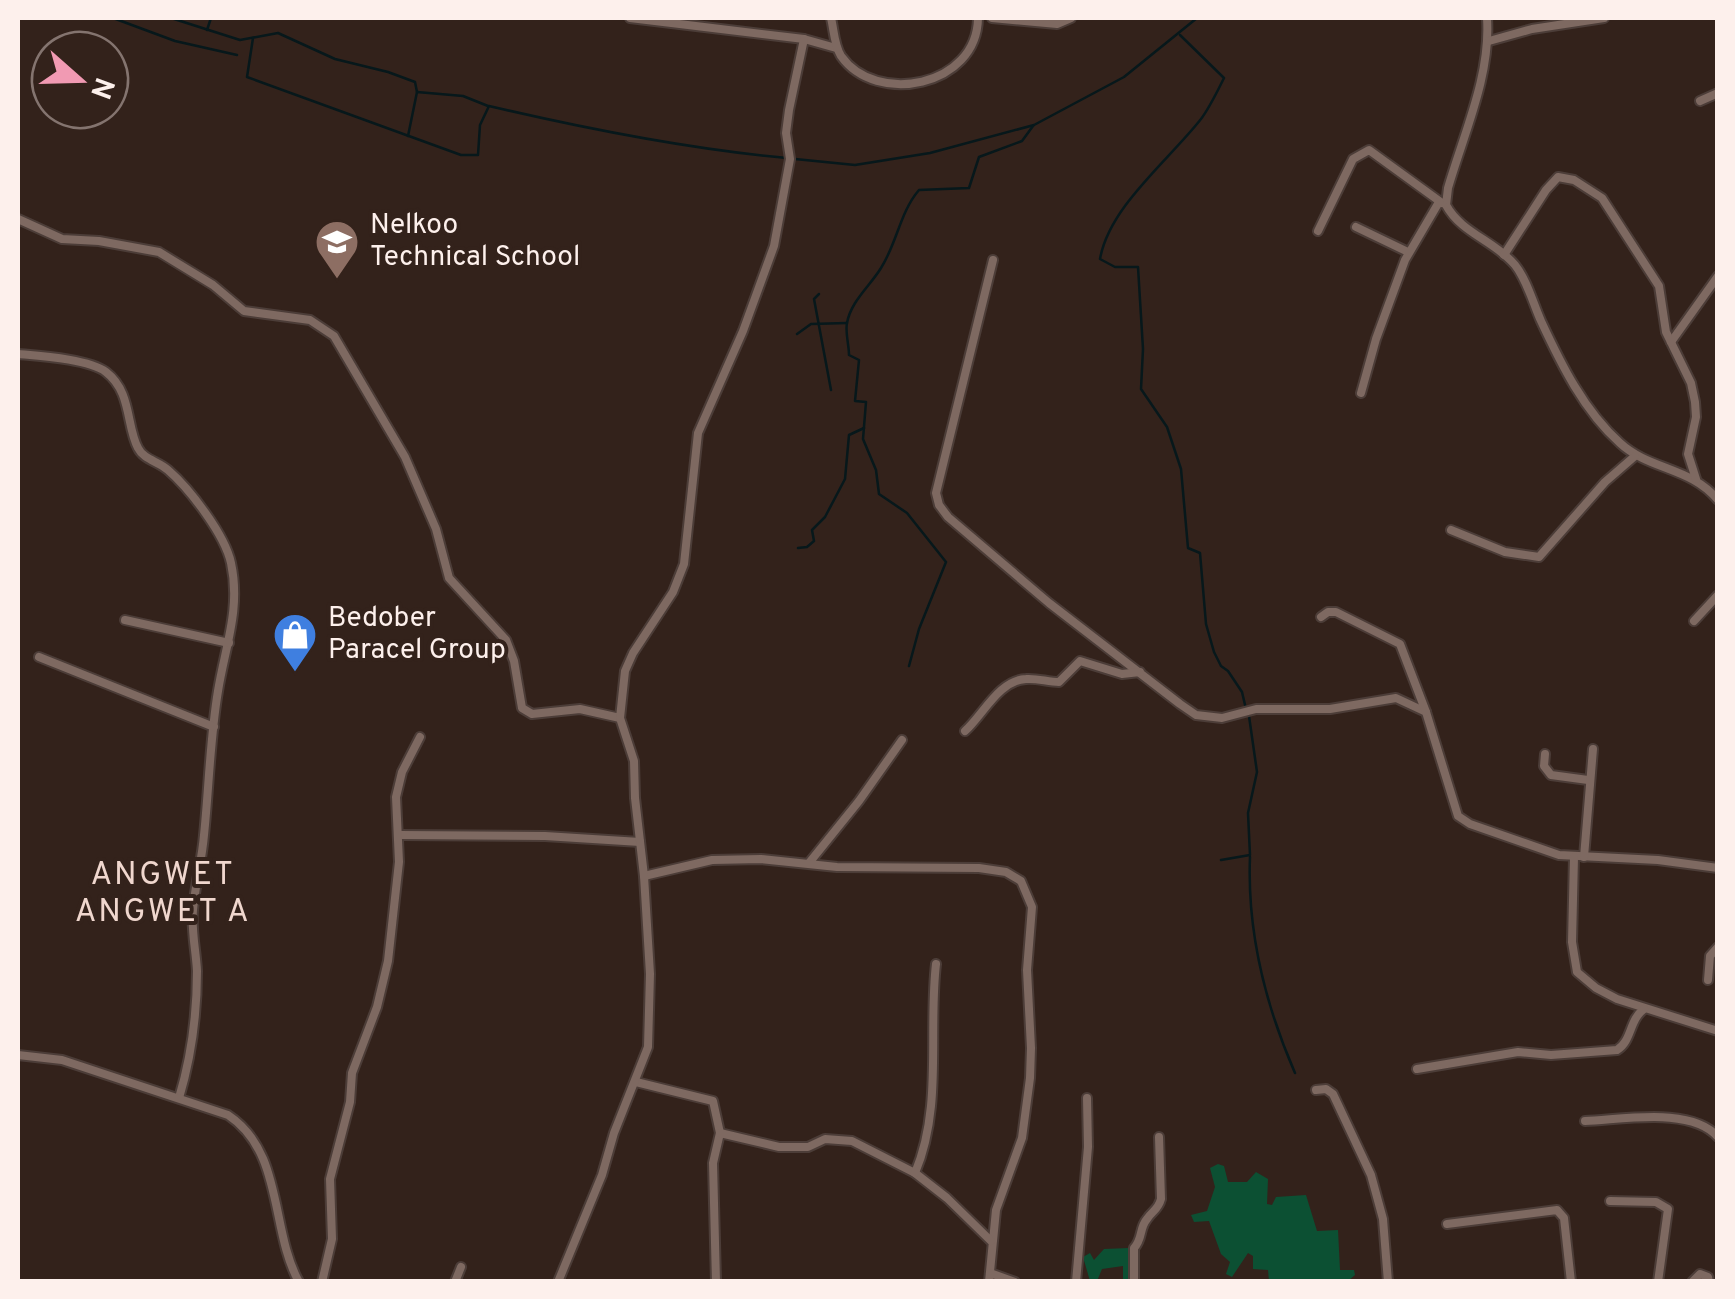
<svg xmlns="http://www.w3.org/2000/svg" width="1735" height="1299" font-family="Overpass,sans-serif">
  <rect width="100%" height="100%" fill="#33221b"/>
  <g fill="#0c5033">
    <path d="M1218 1164 1224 1166 1228 1182H1247L1256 1172 1268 1179 1267 1204 1272 1205 1276 1197 1306 1195 1317 1231 1338 1230 1340 1270H1354L1355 1275 1348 1281H1269L1268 1270 1253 1269V1256L1248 1253 1232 1277 1226 1274 1230 1262 1221 1254 1209 1221 1194 1222 1191 1215 1207 1211 1215 1187 1210 1168Z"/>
    <path d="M1129 1248 1131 1281H1123V1266L1102 1269 1097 1281H1090L1083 1257 1090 1253 1094 1260 1104 1249Z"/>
  </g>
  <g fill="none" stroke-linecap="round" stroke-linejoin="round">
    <g stroke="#07181b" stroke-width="2.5">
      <path d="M113 18 175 41 237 55"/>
      <path d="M171 18 240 40 278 33 335 59 388 72 415 82 417 92"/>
      <path d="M207 30 211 18"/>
      <path d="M1180 35 1224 78C1217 92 1210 107 1201 119 1168 161 1109 207 1100 259L1115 267H1138L1143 349 1141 389 1167 427 1181 469 1188 548 1200 553 1206 624 1214 652 1221 666 1228 671 1242 692 1246 709"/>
      <path d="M253 38 247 77 461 155H478L480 125 489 106C587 129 687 149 787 158"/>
      <path d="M408 136 417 92 463 96 488 106"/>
      <path d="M795 159 855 165 930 153 1034 125 1124 77 1197 18"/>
      <path d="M819 294 814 299 831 390"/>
      <path d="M797 334 811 324 847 323"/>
      <path d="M798 548 807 547 814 541 812 530 825 517 845 479 849 435 864 428"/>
      <path d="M909 666 919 629 946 562 907 513 879 494 876 470 863 439 866 402 855 401 859 360 849 355C849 345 845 332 847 323 851 301 870 286 881 268 897 243 900 212 919 190L969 188 979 157 1022 141 1033 126"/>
      <path d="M1250 857C1247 932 1265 1004 1295 1073"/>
      <path d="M1221 860 1250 855 1248 813 1257 772 1249 716"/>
    </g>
    <defs>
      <g id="minor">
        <path d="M630 18 804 39 836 48"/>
        <path d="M831 18C834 30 834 45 841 56 876 106 977 87 978 18"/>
        <path d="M992 18 1057 24 1071 18"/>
        <path d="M1487 18C1491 75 1464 133 1448 188L1446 205C1461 233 1495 241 1515 265 1527 280 1533 303 1541 321 1561 364 1584 411 1620 443 1649 470 1691 467 1718 500"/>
        <path d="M1489 41 1532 29 1604 18"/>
        <path d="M1700 101 1718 93"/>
        <path d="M18 219 62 239 99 241 159 252 213 285 244 311 310 320 334 336 405 457 436 529 449 578 506 640 514 661 522 708 532 714 580 709 620 718"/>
        <path d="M1356 227 1408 252"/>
        <path d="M1318 231 1353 159 1369 150 1442 203"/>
        <path d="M1504 255 1546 190 1558 177 1574 180 1602 198 1659 286 1666 332 1691 383 1695 402 1696 417 1688 454 1696 479"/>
        <path d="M993 260 936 493 939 505 948 517 1049 603 1180 704 1196 715 1222 718 1256 709H1330L1396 698 1426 712 1458 816 1470 824 1559 855 1658 860 1718 868"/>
        <path d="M1671 342 1718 276"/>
        <path d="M18 354C40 356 89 359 106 372 132 392 126 426 138 448 144 460 158 461 168 470 190 489 225 535 231 563 241 609 225 647 218 691 210 738 209 787 204 835 202 860 195 885 193 910 191 930 196 951 197 971 197 1013 191 1058 179 1098"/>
        <path d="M1361 393 1376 339 1405 260 1439 202"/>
        <path d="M1451 530 1505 552 1539 557 1605 482 1635 456"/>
        <path d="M1321 617 1328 612H1336L1400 644 1426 712"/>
        <path d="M125 620 229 643"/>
        <path d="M1694 621 1718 595"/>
        <path d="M39 657 214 727"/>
        <path d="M965 731C983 715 999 680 1026 679 1037 678 1048 682 1059 682L1080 661 1122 674 1140 672"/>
        <path d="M1545 754 1544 766 1551 775 1588 780"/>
        <path d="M400 835 545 836 640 842"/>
        <path d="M1574 857 1572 942 1577 972 1596 988 1617 999 1718 1031"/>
        <path d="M1584 857 1593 749"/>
        <path d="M809 863 859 801 902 740"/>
        <path d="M644 876 712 860 761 859 837 867 979 868 1006 872 1021 881 1032 907 1027 970 1031 1048 1030 1078 1022 1138 996 1210 989 1282"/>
        <path d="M1708 980 1710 956 1718 947"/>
        <path d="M18 1055 62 1060 228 1115C284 1152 270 1230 299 1282"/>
        <path d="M1417 1069 1518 1052 1551 1055 1617 1050C1632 1041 1629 1020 1644 1009"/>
        <path d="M636 1082 713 1101 720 1133 713 1163 716 1282"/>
        <path d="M1316 1090 1326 1089 1333 1094 1371 1175 1383 1219 1388 1282"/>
        <path d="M1585 1121C1621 1120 1691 1106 1718 1137"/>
        <path d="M720 1133 779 1147H808L825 1139 852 1141 915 1173 947 1198 991 1241"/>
        <path d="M915 1173C943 1107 928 1033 936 964"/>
        <path d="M1610 1201 1656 1202 1668 1209 1658 1282"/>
        <path d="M1447 1224 1557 1210 1564 1218 1571 1282"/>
        <path d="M990 1273 1015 1282"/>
        <path d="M322 1282 332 1239 330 1179 350 1102 352 1073 377 1007 388 961 399 862 396 797 402 772 420 737"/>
        <path d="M455 1282 461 1267"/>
        <path d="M558 1282 602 1175 614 1133 648 1047 650 974 644 876 635 798 634 761 620 718 625 671 633 653 673 592 684 564 698 433 743 331 774 246 790 159 786 133 789 110 804 39"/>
        <path d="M1076 1282 1088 1147 1087 1098"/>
        <path d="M1134 1282V1248C1143 1239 1139 1228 1147 1219 1153 1210 1158 1210 1161 1199L1159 1137"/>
        <path d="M1692 1282 1700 1274 1708 1277 1709 1282"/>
      </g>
    </defs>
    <use href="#minor" stroke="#4c3d38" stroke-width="12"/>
    <use href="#minor" stroke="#7e6961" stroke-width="8"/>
  </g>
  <defs>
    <symbol id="school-pin" viewBox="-11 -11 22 30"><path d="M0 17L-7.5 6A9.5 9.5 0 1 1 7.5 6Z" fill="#8d6e63" stroke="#33221b"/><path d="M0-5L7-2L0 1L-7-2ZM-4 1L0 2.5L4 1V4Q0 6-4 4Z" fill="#fff"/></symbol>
    <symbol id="shop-pin" viewBox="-11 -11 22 30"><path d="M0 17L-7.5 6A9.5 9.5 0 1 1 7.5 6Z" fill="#3f7fe0" stroke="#33221b"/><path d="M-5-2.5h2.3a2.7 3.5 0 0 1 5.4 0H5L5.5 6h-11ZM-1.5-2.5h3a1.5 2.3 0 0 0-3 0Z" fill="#fff"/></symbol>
  </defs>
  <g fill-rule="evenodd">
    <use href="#school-pin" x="312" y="217" width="50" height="68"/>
    <use href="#shop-pin" x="270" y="610" width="50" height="68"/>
  </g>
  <g text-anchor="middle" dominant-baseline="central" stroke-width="8" stroke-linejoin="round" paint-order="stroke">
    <g font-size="28" fill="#fdf0ec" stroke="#33221b" text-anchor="start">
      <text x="370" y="226">Nelkoo<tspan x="370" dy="32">Technical School</tspan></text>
      <text x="328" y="619">Bedober<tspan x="328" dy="32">Paracel Group</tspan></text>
    </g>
    <g font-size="32" letter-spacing="2.5" fill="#f0d7ce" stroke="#33221b">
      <text x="163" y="876">ANGWET<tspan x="163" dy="37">ANGWET A</tspan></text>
    </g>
  </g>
  <rect width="1735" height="1299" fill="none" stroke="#fdf0ec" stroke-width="40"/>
  <g transform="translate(80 80) rotate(110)"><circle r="48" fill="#33221b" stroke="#84746f" stroke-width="2.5"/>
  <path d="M0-8L18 38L0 25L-18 38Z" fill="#f19ab3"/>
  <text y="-15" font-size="28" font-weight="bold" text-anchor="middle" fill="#fdf0ec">N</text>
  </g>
</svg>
